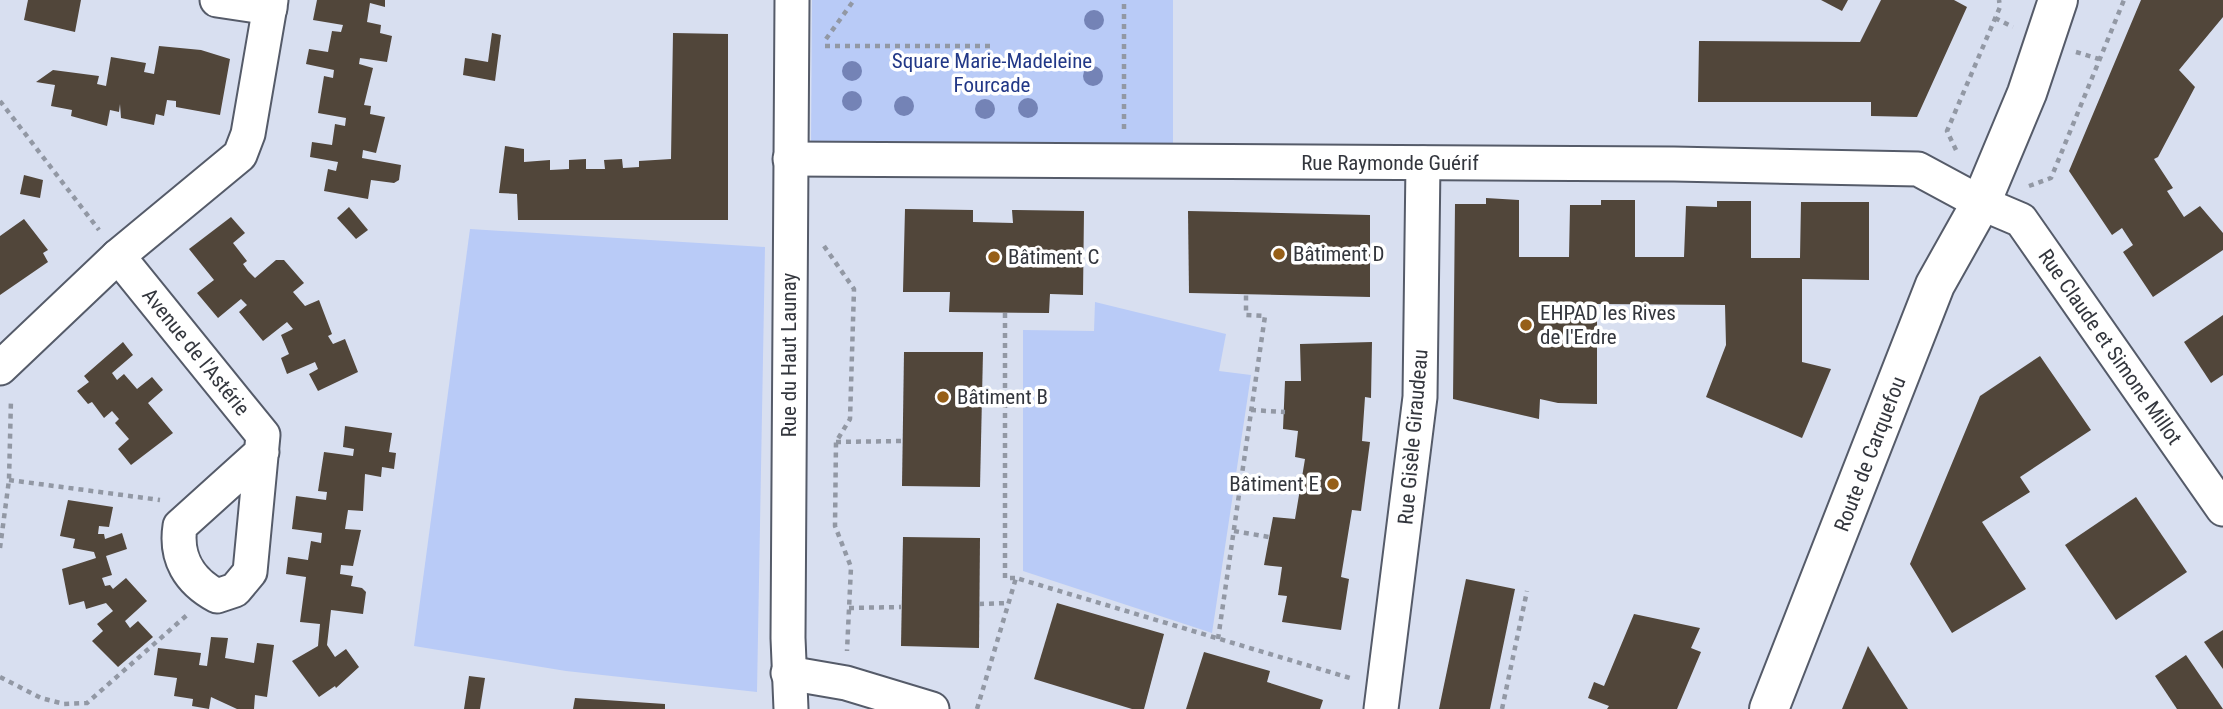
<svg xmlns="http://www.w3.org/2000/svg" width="2223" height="709" font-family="'Roboto Condensed',sans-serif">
  <rect width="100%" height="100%" fill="#d8dff0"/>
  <g fill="#b9cbf7">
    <path d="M812 0H1173V143L811 145Z"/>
    <path d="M470 229 765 247 757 692 566 671 414 646Z"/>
    <path d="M1095 302 1226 334 1219 371 1251 375 1212 633 1023 571V330L1094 331Z"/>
  </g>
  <g fill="#51463a">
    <path d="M28 0H81L75 32 24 20Z"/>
    <path d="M317 0H385V7L370 3 367 22 381 25 380 33 392 36 387 62 360 58 359 64 373 68 364 105 371 106 370 114 385 117 376 153 363 150 362 158 401 165 399 180 394 183 371 180 368 199 324 191 328 169 336 171 338 162 310 157 312 142 332 145 335 124 345 126 346 118 318 113 324 76 333 78 334 70 306 64 309 49 328 52 332 31 341 32 343 25 313 20Z"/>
    <path d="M1821 0H1848L1842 11Z"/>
    <path d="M1881 0H1954L1967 7 1917 117 1871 116V102H1698L1699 41 1860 42Z"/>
    <path d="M2141 0H2223V17L2179 70 2195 87 2158 157 2154 159 2173 188 2167 191 2184 217 2200 206 2223 233V250L2153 297 2123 252 2133 245 2122 228 2112 235 2069 171Z"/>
    <path d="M492 33 501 35 495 81 463 75 465 58 488 62Z"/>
    <path d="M673 33 728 34V220H518L517 194 499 193 505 146 524 149V162L550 160V170L569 169V160L586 159V169H605L604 160 622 159 623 168 639 167V161L671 159Z"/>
    <path d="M159 46 201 50 230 59 220 115 176 107V101L167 100 164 116 156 114 154 125 121 118 120 104 119 112 110 110 107 126 71 116 72 110 51 106 55 85 36 82 53 70 99 76 97 84 106 86 111 57 146 63 144 72 154 74Z"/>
    <path d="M24 175 43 180 40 198 20 194Z"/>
    <path d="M1486 198 1519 200V257H1569L1570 205H1601V200H1635V257H1684L1686 206 1717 207V201H1751V258H1800L1801 202H1869V280L1802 279V362L1831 369 1802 438 1706 397 1726 345 1725 305 1597 304V404L1558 403 1540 399 1539 419 1453 399 1455 204H1486Z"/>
    <path d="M349 207 368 230 356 239 337 218Z"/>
    <path d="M905 209 973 210V222L1013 223 1012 210 1084 211 1083 295 1050 294 1049 313 949 312 950 292H903Z"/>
    <path d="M1188 211 1370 215V297L1189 293Z"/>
    <path d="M231 217 245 233 233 243 247 261 243 264 248 271 255 278 276 260H284L304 283 293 292 305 306 319 300 332 334 328 336 333 344 345 339 358 372 318 391 309 374 318 369 315 362 287 374 281 358 289 354 281 335 293 329 287 322 263 341 239 312 247 305 241 299 218 318 197 293 214 280 189 249Z"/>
    <path d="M24 219 48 250 43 253 48 262 0 295V236Z"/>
    <path d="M2223 315V375L2211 383 2184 342Z"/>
    <path d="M123 342 133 355 112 373 117 380 124 374 137 389 152 377 163 390 148 403 173 433 131 465 118 449 129 439 115 423 119 419 112 411 104 418 92 402 88 404 77 391 89 382 84 376Z"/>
    <path d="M1372 342 1371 398 1365 397 1362 441 1370 442 1361 511 1352 510 1341 577 1349 579 1341 630 1282 622 1287 596 1278 595 1282 567 1264 565 1273 517 1295 519 1305 459 1295 457 1298 431 1283 429 1285 381H1301L1300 344Z"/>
    <path d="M904 352H983L980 487 902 486Z"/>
    <path d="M2040 356 2091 430 2020 477 2030 492 1982 522 2026 589 1952 633 1910 564 1980 396Z"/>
    <path d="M345 426 392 433 389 452 396 453 394 469 382 467 381 477 365 474 363 511 348 510 345 529 361 530 353 566 341 565 340 574 353 576 351 586 362 588 366 592 363 614 331 610 327 645 335 657 346 649 359 667 336 688 335 686 319 697 292 661 318 646 320 624 300 622 306 577 286 574 288 557 308 560 311 541 321 543 322 533 292 529 296 496 326 500 327 492 318 491 324 452 353 456 354 449 343 447Z"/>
    <path d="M2136 497 2187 572 2116 620 2065 545Z"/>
    <path d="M68 500 113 507 109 527 99 526 98 534H104L105 539 122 533 127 549 106 556 112 575 102 578 105 586 110 585 113 589 126 578 147 601 125 621 130 628 138 621 153 637 118 667 92 641 103 631 97 624 113 611 106 603 86 609 84 601 69 605 62 569 96 558 94 552 73 548 75 539 60 536Z"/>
    <path d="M903 537 980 538 979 648 901 646Z"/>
    <path d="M1466 579 1515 589 1490 709H1439Z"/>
    <path d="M1057 603 1164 634 1144 709H1132L1034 679Z"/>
    <path d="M1634 614 1700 628 1691 648 1701 652 1677 709H1607L1609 706 1588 698 1594 682 1604 686Z"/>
    <path d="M2223 630V669L2204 642Z"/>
    <path d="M211 637 228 638 225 658 254 663 257 643 274 645 267 697 255 695 254 709H237L211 697 209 709 192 706 193 699 174 696 177 678 154 675 158 648 201 653 199 665 207 666Z"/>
    <path d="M1868 646 1908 709H1842Z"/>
    <path d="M1204 652 1270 671 1267 682 1323 700 1320 709H1186Z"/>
    <path d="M2186 655 2223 709H2177L2155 676Z"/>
    <path d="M469 676 485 678 480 709H464Z"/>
    <path d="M575 698 665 704V709H573Z"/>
  </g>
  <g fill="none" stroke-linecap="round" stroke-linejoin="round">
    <defs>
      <g id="minor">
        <path d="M217 0 270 8"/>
        <path d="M790 159 1674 164 1918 169 1981 203 2021 220 2223 509"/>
        <path d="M118 256 263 435 250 572 235 590 217 596C189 581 175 558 180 526L262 452"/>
        <path d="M0 368 118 256 240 155 248 134 271 0"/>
        <path d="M788 673 846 683 932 709"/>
        <path d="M791 709 788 638 792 0"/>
        <path d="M1381 709 1420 397 1423 163"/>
      </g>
      <path id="secondary" d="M1769 709 1935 285 1981 203 2027 93 2058 0"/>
    </defs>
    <use href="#minor" stroke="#555b69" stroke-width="37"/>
    <use href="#secondary" stroke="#555b69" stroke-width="42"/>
    <g stroke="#9298a4" stroke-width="4.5" stroke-dasharray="5 5" stroke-linecap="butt">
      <path d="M1995 18 2013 27"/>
      <path d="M826 39 854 0"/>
      <path d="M825 46H995"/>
      <path d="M2076 52 2099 59"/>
      <path d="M0 101 99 230"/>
      <path d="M1124 129V0"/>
      <path d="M1956 150 1947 131 2000 7 1999 0"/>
      <path d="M2029 186 2051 178 2124 0"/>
      <path d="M824 246 854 289 850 419 836 442 835 526 851 567 847 651"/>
      <path d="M1005 313V578H1016"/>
      <path d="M1251 410 1285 412"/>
      <path d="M836 442 902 441"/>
      <path d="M9 480 160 500"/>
      <path d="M1234 531 1269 537"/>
      <path d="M0 548 9 480 11 399"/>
      <path d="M979 604 1008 603"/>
      <path d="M849 608 901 607"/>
      <path d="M1218 639 1265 316 1246 315V294"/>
      <path d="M0 677 41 698 64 704 87 703 187 615"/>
      <path d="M977 709 1016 578 1350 678"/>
      <path d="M1502 709 1527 591"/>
    </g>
    <use href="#minor" stroke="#fff" stroke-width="33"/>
    <use href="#secondary" stroke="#fff" stroke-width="38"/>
  </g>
  <g fill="#7483b6">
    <circle cx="1094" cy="20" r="10"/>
    <circle cx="852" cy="71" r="10"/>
    <circle cx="1093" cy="76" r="10"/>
    <circle cx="852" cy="101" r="10"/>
    <circle cx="904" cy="106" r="10"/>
    <circle cx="1028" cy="108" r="10"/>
    <circle cx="985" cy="109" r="10"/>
  </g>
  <g fill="#965f18" stroke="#fff" stroke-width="2.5">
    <circle cx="1279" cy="254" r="7"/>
    <circle cx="994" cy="257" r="7"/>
    <circle cx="1526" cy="325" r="7"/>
    <circle cx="943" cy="397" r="7"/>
    <circle cx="1333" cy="484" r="7"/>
  </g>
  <g text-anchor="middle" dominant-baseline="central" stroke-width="7" stroke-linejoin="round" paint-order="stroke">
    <g font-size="21" fill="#223887" stroke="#fff">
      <text x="992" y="61">Square Marie-Madeleine<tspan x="992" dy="24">Fourcade</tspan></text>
    </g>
    <g font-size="21" fill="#33363d" stroke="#fff">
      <text x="1390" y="163">Rue Raymonde Guérif</text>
      <text transform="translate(2110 347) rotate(55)">Rue Claude et Simone Millot</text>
      <text transform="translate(196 352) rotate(51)">Avenue de l'Astérie</text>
      <text transform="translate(789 355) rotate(-90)">Rue du Haut Launay</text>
      <text transform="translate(1413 437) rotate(-85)">Rue Gisèle Giraudeau</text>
      <text transform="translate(1870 454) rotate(-69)">Route de Carquefou</text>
    </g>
    <g font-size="21" fill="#33363d" stroke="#fff" text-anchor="start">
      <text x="1293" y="254">Bâtiment D</text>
      <text x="1008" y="257">Bâtiment C</text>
      <text x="1540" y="313">EHPAD les Rives<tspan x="1540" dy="24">de l'Erdre</tspan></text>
      <text x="957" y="397">Bâtiment B</text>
      <text x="1319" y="484" text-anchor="end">Bâtiment E</text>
    </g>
  </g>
</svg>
